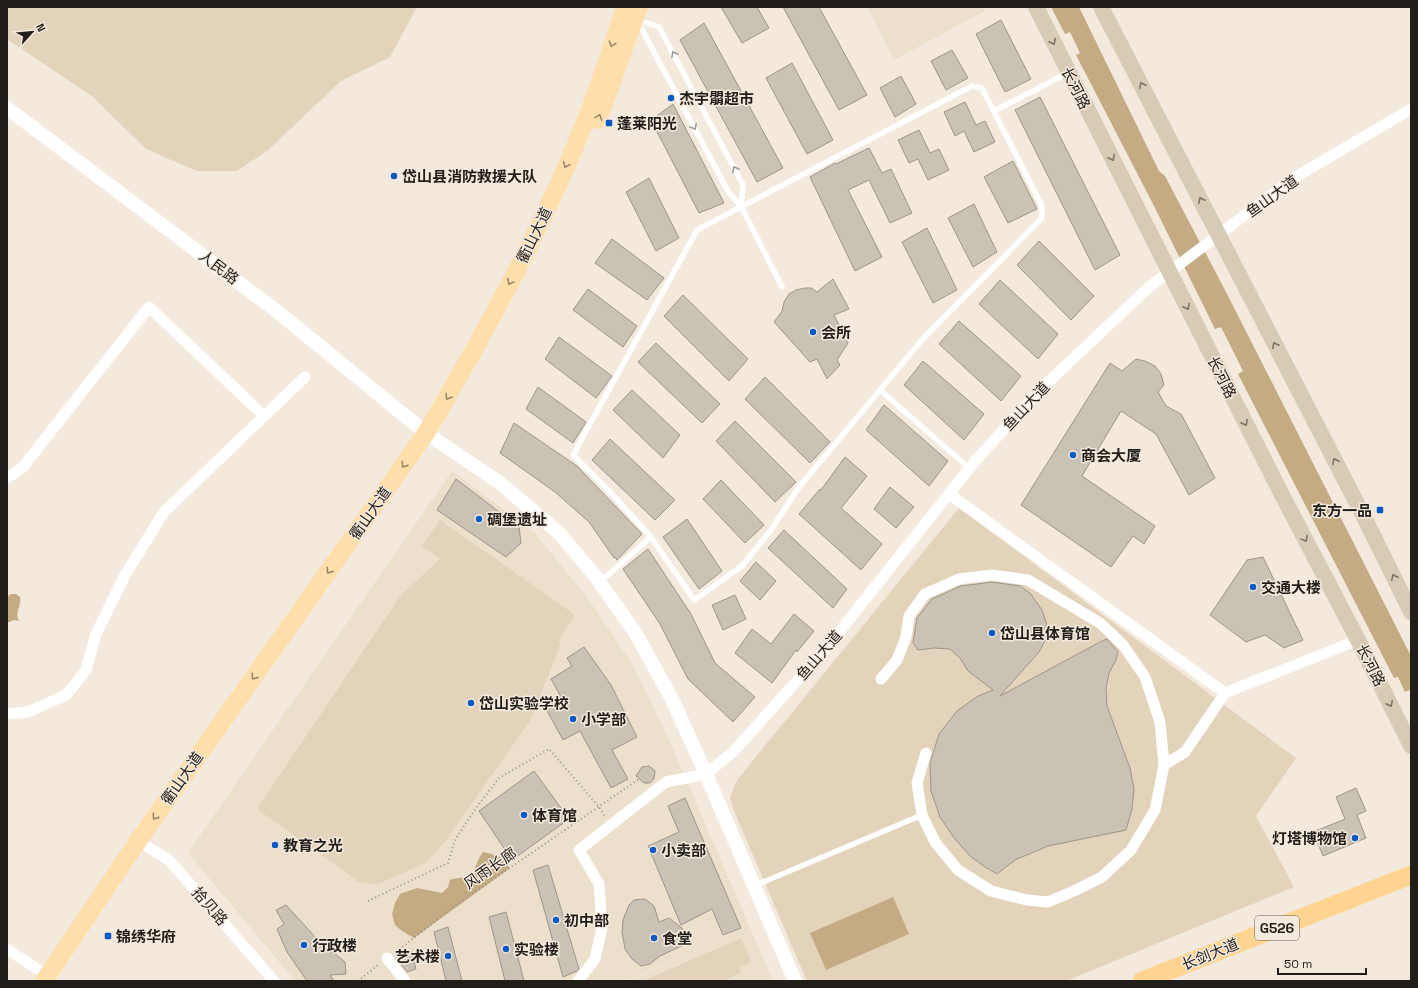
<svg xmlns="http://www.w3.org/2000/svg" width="1418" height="988" font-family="'Space Grotesk','Noto Sans SC',sans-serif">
  <rect width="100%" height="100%" fill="#f3eadd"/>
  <g fill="#ecdfcb">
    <path d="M868 7H982L985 11 894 60Z"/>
    <path d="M452 471 535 533 589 600 632 664 670 742 773 981H629L713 943 626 981H295L188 853Z"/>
  </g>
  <g fill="#e3d3bb">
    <path d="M7 7H417L390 57 341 81 267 151 237 171H197L146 149 93 97 7 39Z"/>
    <path d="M959 508 1296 758 1256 816 1294 887 1066 981H807L734 811 730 797 737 780Z"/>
    <path d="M440 520 575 615 558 641 561 643 530 721 444 843 425 863 376 885 359 882 257 809 401 595 440 559 422 546Z"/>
    <path d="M741 938 751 962 739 968 741 973 722 981H643Z"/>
  </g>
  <g fill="#c5ab84">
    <path d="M1051 7H1079L1159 171 1165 176 1226 292 1411 656V691L1410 690 1405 692 1398 677 1394 678 1238 374 1243 371 1221 327 1215 329 1155 208 1076 55 1080 53 1070 32 1065 34Z"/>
    <path d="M11 594H16L20 597C22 606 14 612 19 621L14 620 7 623V597Z"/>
    <path d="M483 852C497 855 501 856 510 868L414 938 402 931 395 925 392 914 395 903 400 894 417 888 442 893 448 887 450 880C457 877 464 878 472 876 476 867 477 860 483 852Z"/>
    <path d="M893 897 909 934 826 970 810 933Z"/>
  </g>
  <g fill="#cac2b5" stroke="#9d9588">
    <path d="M721 7H757L769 28 742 43Z"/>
    <path d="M783 7H819L867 95 839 110Z"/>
    <path d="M1001 20 1031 79 1005 92 976 34Z"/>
    <path d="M704 23 783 168 757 182 680 40Z"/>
    <path d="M952 50 968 78 946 90 931 61Z"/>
    <path d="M792 63 833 140 807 154 766 78Z"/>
    <path d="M901 76 916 104 895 117 880 88Z"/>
    <path d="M1040 97 1120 255 1095 270 1015 110Z"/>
    <path d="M965 102 976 125 985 121 995 142 974 152 964 131 955 136 944 112Z"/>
    <path d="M673 104 724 203 699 213 651 120Z"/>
    <path d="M919 130 930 153 939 149 949 170 928 180 918 159 909 163 898 140Z"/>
    <path d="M869 148 882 173 891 169 912 213 890 223 869 180 848 190 882 257 855 271 810 177 835 163 836 164Z"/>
    <path d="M1013 161 1037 209 1008 223 984 177Z"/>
    <path d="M649 178 679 238 656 251 626 192Z"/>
    <path d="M974 204 997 252 973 267 948 218Z"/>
    <path d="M927 228 957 290 933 303 902 242Z"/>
    <path d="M612 239 664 278 647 300 595 263Z"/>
    <path d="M1039 241 1094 296 1071 320 1017 265Z"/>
    <path d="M833 279 849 309 834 315 848 343 837 360 840 365 827 379 817 359 810 362 774 322 782 311 784 302 789 294 796 290 805 288H811L817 292Z"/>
    <path d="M1000 280 1058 334 1038 359 979 304Z"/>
    <path d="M588 289 637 326 623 347 573 310Z"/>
    <path d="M683 295 748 359 729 381 664 316Z"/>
    <path d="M959 321 1021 376 1001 401 939 344Z"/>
    <path d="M559 337 612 376 596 398 545 359Z"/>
    <path d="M656 343 720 404 702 423 638 362Z"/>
    <path d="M1136 359 1145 361 1155 366 1161 374 1164 385 1158 392 1166 406 1181 414 1215 478 1189 495 1156 434 1121 411 1082 476 1155 526 1144 544 1133 536 1111 567 1021 505 1110 363 1122 371Z"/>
    <path d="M923 361 984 414 964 440 904 385Z"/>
    <path d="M765 377 830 442 810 463 745 399Z"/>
    <path d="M538 387 586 422 573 443 526 409Z"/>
    <path d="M632 390 680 435 663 458 613 410Z"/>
    <path d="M884 405 948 461 929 486 866 430Z"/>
    <path d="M735 421 796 482 775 502 716 441Z"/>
    <path d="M514 423 577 466 642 534 617 560 615 557 614 558 589 522 555 492 500 453Z"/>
    <path d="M610 439 675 500 655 520 592 460Z"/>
    <path d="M845 457 867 476 841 508 882 544 861 570 799 514 820 489 821 490Z"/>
    <path d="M456 479 519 527 521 543 506 557 437 510Z"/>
    <path d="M721 480 764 525 745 543 703 499Z"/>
    <path d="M890 487 914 507 896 528 874 509Z"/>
    <path d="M687 519 722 571 699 589 663 537Z"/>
    <path d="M784 530 847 589 833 608 768 548Z"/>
    <path d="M648 549 691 614 715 663 755 697 733 722 688 679 660 624 623 569Z"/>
    <path d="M1263 557 1303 640 1284 648 1265 635 1246 642 1210 615 1247 560Z"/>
    <path d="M756 562 776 581 760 600 740 581Z"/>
    <path d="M992 582 1020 586 1030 593 1042 610 1047 625 1046 639 1039 652 1000 696 1100 642 1107 639 1118 652 1116 660 1109 673 1106 688 1107 706 1130 768 1134 789 1132 809 1126 830 1048 846 1015 860 997 874 985 867 970 856 954 838 940 817 931 791 930 763 939 734 957 711 978 696 993 690 968 671 960 658 950 649 934 648 918 650 913 643 917 618 932 599 961 586Z"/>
    <path d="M735 595 746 619 723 630 712 605Z"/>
    <path d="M794 614 814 631 797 652 796 650 772 683 735 653 752 629 771 644Z"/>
    <path d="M584 647 611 685 637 737 612 750 628 779 611 788 580 731 563 740 545 707 561 697 551 679 572 666 567 658Z"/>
    <path d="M649 766 655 771 654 779 650 783H644L636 776 642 767Z"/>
    <path d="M534 771 569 819 512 860 479 811Z"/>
    <path d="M1356 788 1366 811 1357 815 1366 838 1323 856 1313 832 1345 819 1336 797Z"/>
    <path d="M685 798 741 928 723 935 712 909 681 925 648 846 679 832 668 806Z"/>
    <path d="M548 865 579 969 577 971 563 977 533 870Z"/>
    <path d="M645 899 654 906 659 922 669 918 682 928 688 943 660 956 650 964 641 966 632 959 625 949 622 932 623 920 629 905 634 900Z"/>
    <path d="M286 905 317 939 345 962 346 974 330 975 334 981H307L287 952 277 929 284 924 276 910Z"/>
    <path d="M506 912 524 981H505L489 917Z"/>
    <path d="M448 927 462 981H446L434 932Z"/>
    <path d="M411 951 416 969 407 972 401 964 399 955Z"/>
  </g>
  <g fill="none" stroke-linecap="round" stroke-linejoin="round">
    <g stroke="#989188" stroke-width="2" stroke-dasharray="1 3" stroke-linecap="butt">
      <path d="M368 901 448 863 455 840 476 808 499 778 549 749 599 807 605 817"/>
      <path d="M396 952 453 907 639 779"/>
      <path d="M358 981 378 965"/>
    </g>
    <g stroke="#fff" stroke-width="5.5">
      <path d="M636 19 659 27 743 185 741 206"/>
      <path d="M638 22 729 193 741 206 782 287"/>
      <path d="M972 86 982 88 1042 206V218L921 341 799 487 771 530 742 566 694 600 651 537 611 493 573 455 697 230Z"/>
      <path d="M994 111 1068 73"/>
      <path d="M880 390 970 469"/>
      <path d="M600 582 651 537"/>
      <path d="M754 886 922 815"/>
    </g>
    <g stroke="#fff" stroke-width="11">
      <path d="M7 478 22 468 149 307 264 416"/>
      <path d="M949 494 1225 693 1358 640"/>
      <path d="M881 679 897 660 906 637 909 616 925 594 959 579 992 575 1028 580 1100 623 1123 645 1145 677 1160 722 1164 765 1155 810 1131 850 1102 877 1074 891 1048 902 1027 900 991 891 958 870 935 842 922 815 917 783 926 753"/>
      <path d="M7 714 28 712 66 695 86 670 96 634 125 575 164 512 305 377"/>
      <path d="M1164 765 1185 752 1225 693"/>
      <path d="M138 841 169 860 274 981"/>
      <path d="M7 949 42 972"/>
      <path d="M387 958 405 981"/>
      <path d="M578 981 595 959 602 928 599 884 579 850 666 782 706 774 733 752 824 651 976 460 1043 387 1148 288 1294 178 1411 109"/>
    </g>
    <path stroke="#fff" stroke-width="14" d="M7 108 278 312 426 433 500 483 558 532 596 577 636 634 671 697 706 774 795 981"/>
    <g stroke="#d8cbb5" stroke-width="16">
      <path d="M1036 7 1281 493 1358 640 1411 746"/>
      <path d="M1101 7 1364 517 1411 612"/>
    </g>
    <g stroke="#fedfac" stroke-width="18">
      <path d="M598 120 639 7"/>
      <path d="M44 981 138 841 426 433C485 333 542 230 585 122 600 84 612 45 625 7"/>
    </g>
    <path stroke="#fed490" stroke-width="19" d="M1142 981 1411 875"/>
  </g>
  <defs><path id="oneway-chevron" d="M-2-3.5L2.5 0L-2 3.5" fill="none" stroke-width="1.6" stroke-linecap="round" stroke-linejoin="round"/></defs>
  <g stroke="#7c7467">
    <use href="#oneway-chevron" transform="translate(1053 42) rotate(63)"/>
    <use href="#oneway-chevron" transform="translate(1142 85) rotate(-117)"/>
    <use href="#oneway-chevron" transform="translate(1112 158) rotate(63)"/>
    <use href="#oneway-chevron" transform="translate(1201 200) rotate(-117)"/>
    <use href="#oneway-chevron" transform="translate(1187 307) rotate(63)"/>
    <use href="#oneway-chevron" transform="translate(1275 345) rotate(-117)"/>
    <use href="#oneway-chevron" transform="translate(1245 423) rotate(63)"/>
    <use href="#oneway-chevron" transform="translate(1335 461) rotate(-117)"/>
    <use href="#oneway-chevron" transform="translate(1305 539) rotate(62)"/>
    <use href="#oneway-chevron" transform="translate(1394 577) rotate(-116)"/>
    <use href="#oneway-chevron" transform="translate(1390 704) rotate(64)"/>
  </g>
  <g stroke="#9b886a">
    <use href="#oneway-chevron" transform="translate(612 44) rotate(109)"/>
    <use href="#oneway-chevron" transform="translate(599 117) rotate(-70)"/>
    <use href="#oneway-chevron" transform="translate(566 165) rotate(114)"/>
    <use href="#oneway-chevron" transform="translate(510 282) rotate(118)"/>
    <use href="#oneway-chevron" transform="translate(448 397) rotate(121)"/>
    <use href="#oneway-chevron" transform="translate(404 465) rotate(125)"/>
    <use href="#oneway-chevron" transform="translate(329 571) rotate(125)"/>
    <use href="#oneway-chevron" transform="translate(254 677) rotate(125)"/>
    <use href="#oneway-chevron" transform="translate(155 817) rotate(125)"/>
  </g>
  <g stroke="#9b9998">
    <use href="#oneway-chevron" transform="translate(674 54) rotate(-118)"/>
    <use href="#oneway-chevron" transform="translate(694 127) rotate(62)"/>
    <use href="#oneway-chevron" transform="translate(735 169) rotate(-118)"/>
  </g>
  <g fill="#0b5ac4" stroke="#f3eadd" stroke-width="1.5">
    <circle cx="671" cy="98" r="4"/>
    <rect x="605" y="119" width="8" height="8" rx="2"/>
    <circle cx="394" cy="176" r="4"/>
    <circle cx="813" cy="332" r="4"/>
    <circle cx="1073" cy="455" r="4"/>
    <rect x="1376" y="506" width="8" height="8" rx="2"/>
    <circle cx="479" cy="519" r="4"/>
    <circle cx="1253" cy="587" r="4"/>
    <circle cx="992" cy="633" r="4"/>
    <circle cx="471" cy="703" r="4"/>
    <circle cx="573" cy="719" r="4"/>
    <circle cx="524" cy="815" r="4"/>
    <circle cx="1355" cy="838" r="4"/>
    <circle cx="275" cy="845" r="4"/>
    <circle cx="653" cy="850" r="4"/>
    <circle cx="556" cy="920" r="4"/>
    <rect x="104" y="932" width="8" height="8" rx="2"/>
    <circle cx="654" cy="938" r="4"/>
    <circle cx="304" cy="945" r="4"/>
    <circle cx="506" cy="949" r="4"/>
    <circle cx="448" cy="956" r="4"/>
  </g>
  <g text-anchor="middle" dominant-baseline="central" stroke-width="3" stroke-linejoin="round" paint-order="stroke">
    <rect fill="#f3eadd" stroke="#605a54" stroke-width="1" x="1255" y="916" width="44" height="24" rx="3"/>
    <g font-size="14" font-weight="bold" fill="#211d19">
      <text x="1277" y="928">G526</text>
    </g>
    <g font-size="15" fill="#211d19" stroke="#f3eadd">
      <text transform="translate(1076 88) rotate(63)">长河路</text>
      <text transform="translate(1272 196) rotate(-36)">鱼山大道</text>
      <text transform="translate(534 235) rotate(-64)">衢山大道</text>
      <text transform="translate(219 267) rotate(37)">人民路</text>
      <text transform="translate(1222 377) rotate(63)">长河路</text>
      <text transform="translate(1026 406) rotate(-47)">鱼山大道</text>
      <text transform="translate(370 513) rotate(-55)">衢山大道</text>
      <text transform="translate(819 655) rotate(-49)">鱼山大道</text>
      <text transform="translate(1371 665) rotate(63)">长河路</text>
      <text transform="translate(182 778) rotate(-55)">衢山大道</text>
      <text transform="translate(490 868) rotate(-35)">风雨长廊</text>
      <text transform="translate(210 906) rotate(49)">拾贝路</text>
      <text transform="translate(1210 954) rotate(-22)">长剑大道</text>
    </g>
    <g font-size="15" font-weight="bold" fill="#211d19" stroke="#f3eadd" text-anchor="start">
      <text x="679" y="98">杰宇朤超市</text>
      <text x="617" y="123">蓬莱阳光</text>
      <text x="402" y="176">岱山县消防救援大队</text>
      <text x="821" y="332">会所</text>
      <text x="1081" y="455">商会大厦</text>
      <text x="1372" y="510" text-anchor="end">东方一品</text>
      <text x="487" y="519">碉堡遗址</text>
      <text x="1261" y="587">交通大楼</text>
      <text x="1000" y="633">岱山县体育馆</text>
      <text x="479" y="703">岱山实验学校</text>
      <text x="581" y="719">小学部</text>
      <text x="532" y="815">体育馆</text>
      <text x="1347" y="838" text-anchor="end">灯塔博物馆</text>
      <text x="283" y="845">教育之光</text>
      <text x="661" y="850">小卖部</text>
      <text x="564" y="920">初中部</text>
      <text x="116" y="936">锦绣华府</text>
      <text x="662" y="938">食堂</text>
      <text x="312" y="945">行政楼</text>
      <text x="514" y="949">实验楼</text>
      <text x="440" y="956" text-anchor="end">艺术楼</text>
    </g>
  </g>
  <rect width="1418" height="988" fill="none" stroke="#211d19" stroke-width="16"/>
  <g transform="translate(32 32) rotate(63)" stroke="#f3eadd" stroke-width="3" paint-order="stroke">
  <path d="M0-3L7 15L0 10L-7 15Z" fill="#211d19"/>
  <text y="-6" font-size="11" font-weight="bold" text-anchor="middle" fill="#211d19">N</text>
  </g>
  <path d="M1278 968v6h88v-6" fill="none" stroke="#211d19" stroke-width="2"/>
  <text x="1284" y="968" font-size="12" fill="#211d19" stroke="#f3eadd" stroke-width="3" paint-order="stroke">50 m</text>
</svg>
